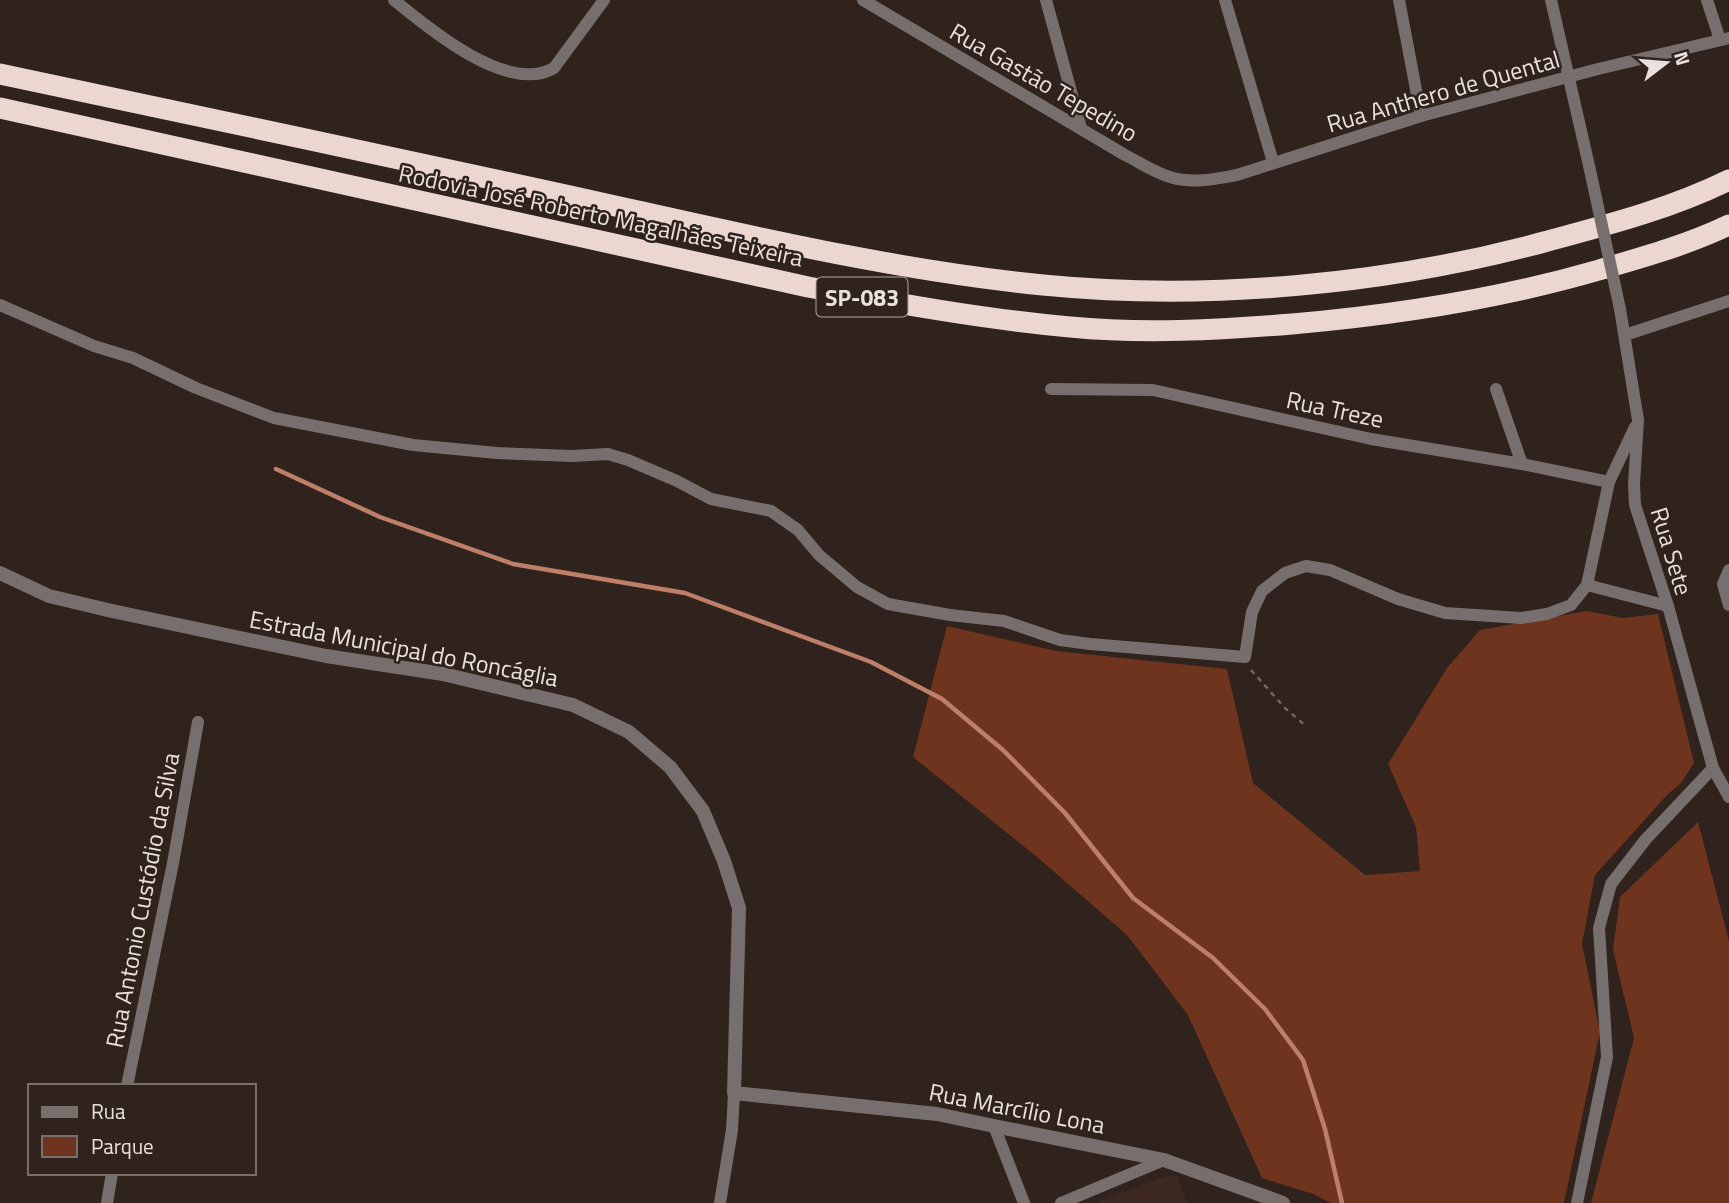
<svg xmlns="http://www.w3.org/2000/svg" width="1729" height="1203" font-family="'Titillium Web',sans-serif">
  <rect width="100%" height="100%" fill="#30221d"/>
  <path fill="#3d2821" d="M1177 1175 1187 1203H1094L1166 1176Z"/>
  <g fill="#6e341e">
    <path d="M1587 611 1623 618 1658 614 1694 763 1681 783 1667 795 1595 875 1582 944 1600 1032 1564 1203H1331L1313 1194 1262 1178 1188 1015 1127 935 1037 857 913 757 947 626 1056 651 1227 669 1253 783 1365 875 1420 871 1416 827 1388 764 1447 668 1480 630Z"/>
    <path d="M1698 822 1729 941V1203H1591L1634 1038 1613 950 1620 897Z"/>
  </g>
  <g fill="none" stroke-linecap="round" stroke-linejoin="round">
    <path stroke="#bd7f68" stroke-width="4.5" d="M276 469 380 517 513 564 685 593 871 662 942 699 1003 750 1065 813 1133 898 1213 958 1265 1009 1303 1060 1325 1129 1342 1203"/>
    <path stroke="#726662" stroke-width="2.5" stroke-dasharray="5 5" stroke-linecap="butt" d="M1251 670 1285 708 1307 727"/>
    <g stroke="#776f6d" stroke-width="12">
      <path d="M394 0C428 28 508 95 554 68L604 0"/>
      <path d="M863 0 1125 155C1139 162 1155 173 1170 177 1192 184 1215 179 1237 175L1421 116 1598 69 1729 38"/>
      <path d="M1046 0 1081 128"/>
      <path d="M1225 0 1273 162"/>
      <path d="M1399 0 1421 116"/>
      <path d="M1551 0 1590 170"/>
      <path d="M1707 0 1720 40"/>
      <path d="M0 305 94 346 133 358 196 388 274 418 413 445 497 453 572 456 608 454 628 460 677 481 711 499 771 511 798 530 819 555 857 587 888 604 950 615 1004 621 1060 640 1090 644 1245 657 1252 612 1262 591 1285 573 1306 566 1330 570 1398 599 1445 613 1521 618 1547 614 1571 605 1587 585 1668 606"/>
      <path d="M1620 309 1638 420 1634 484 1635 505 1668 606 1713 768 1729 797"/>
      <path d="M1625 335 1729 301"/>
      <path d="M1051 389 1153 390 1371 439 1522 464 1609 482"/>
      <path d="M1496 389 1522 464"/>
      <path d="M1729 570 1723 584 1729 605"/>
      <path d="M1587 585 1609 482 1635 427"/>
      <path d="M127 1086 173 863 198 722"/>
      <path d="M994 1126 1024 1203"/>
      <path d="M107 1203 112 1173"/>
      <path d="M720 1203 732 1130 734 1093"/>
      <path d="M1061 1203 1164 1160"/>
      <path d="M1577 1203 1607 1057 1599 928 1611 884 1646 839 1713 768"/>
    </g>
    <path stroke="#776f6d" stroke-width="14" d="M0 573 49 596 112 611 326 656 443 674 573 705 629 732 670 767 703 811 724 861 739 908 734 1093 937 1114 994 1126 1164 1160 1283 1203"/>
    <g stroke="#ebd7d0" stroke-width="21">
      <path d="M0 74C179 112 359 150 538 189 705 225 873 268 1043 285 1206 301 1386 285 1544 242 1607 225 1670 209 1729 180"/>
      <path d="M0 108 808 287C895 303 982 319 1070 327 1143 334 1218 330 1292 324 1396 315 1499 299 1599 270 1644 257 1687 245 1729 225"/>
    </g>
    <path stroke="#776f6d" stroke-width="12" d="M1590 170 1620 309"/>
  </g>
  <g text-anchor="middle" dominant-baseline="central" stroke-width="5" stroke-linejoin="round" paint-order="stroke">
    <rect fill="#30221d" stroke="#b2a7a3" stroke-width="2" x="816.5" y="277.5" width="91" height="39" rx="5"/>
    <g font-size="23" font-weight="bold" fill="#eae0dd">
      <text x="862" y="297">SP-083</text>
    </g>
    <g font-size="24" fill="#eae0dd" stroke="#30221d">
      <text transform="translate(1044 82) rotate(30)">Rua Gastão Tepedino</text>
      <text transform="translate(1443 91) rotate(-16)">Rua Anthero de Quental</text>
      <text transform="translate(601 215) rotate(12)">Rodovia José Roberto Magalhães Teixeira</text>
      <text transform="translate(1335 409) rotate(12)">Rua Treze</text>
      <text transform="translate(1672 551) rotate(73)">Rua Sete</text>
      <text transform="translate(404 648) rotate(11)">Estrada Municipal do Roncáglia</text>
      <text transform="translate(142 900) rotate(-79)">Rua Antonio Custódio da Silva</text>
      <text transform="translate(1017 1108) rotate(11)">Rua Marcílio Lona</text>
    </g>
  </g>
  <rect x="28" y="1084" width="228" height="91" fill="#30221d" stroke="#7a6e6a" stroke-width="2"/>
  <rect x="42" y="1107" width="35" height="10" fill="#776f6d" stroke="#7a6e6a" stroke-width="2"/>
  <text x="91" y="1119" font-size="21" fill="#eae0dd">Rua</text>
  <rect x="42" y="1136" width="35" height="21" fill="#6e341e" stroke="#7a6e6a" stroke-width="2"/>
  <text x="91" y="1154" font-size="21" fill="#eae0dd">Parque</text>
  <g transform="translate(1666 63) rotate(74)" stroke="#30221d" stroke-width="5" paint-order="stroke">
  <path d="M0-5L12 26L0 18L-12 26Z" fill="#eae0dd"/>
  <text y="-10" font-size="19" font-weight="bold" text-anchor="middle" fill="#eae0dd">N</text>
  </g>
</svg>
